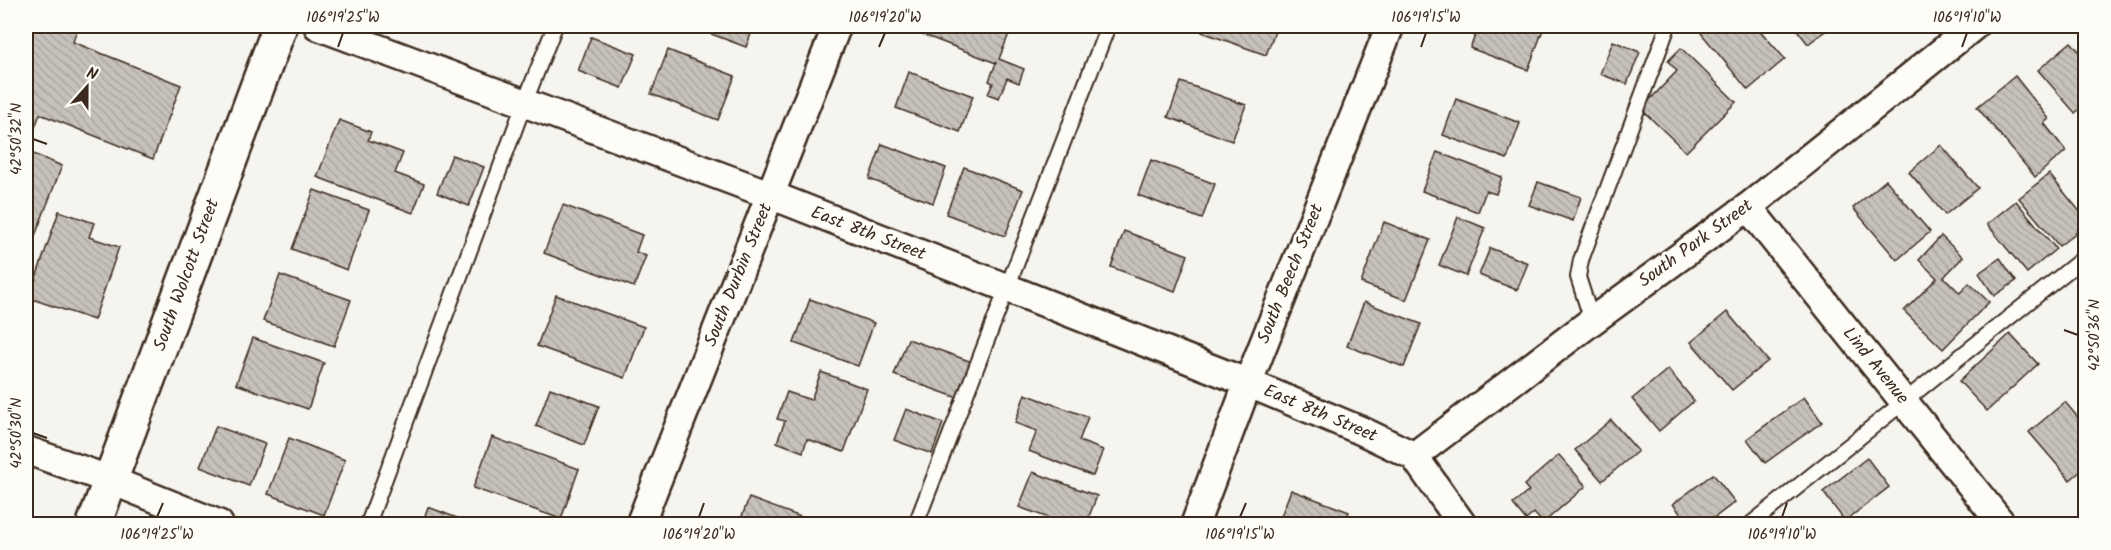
<svg xmlns="http://www.w3.org/2000/svg" width="2111" height="550" font-family="Kalam,sans-serif">
  <defs>
    <pattern id="building-back-hatch" width="6" height="6" patternUnits="userSpaceOnUse" patternTransform="scale(1.5)"><rect width="6" height="6" fill="#c7c1bb"/><path d="M-1 5l2 2M0 0l6 6M5-1l2 2" fill="none" stroke="#aca6a0"/></pattern>
  </defs>
  <rect width="100%" height="100%" fill="#f5f4ee"/>
  <filter id="ink" filterUnits="userSpaceOnUse"><feTurbulence type="fractalNoise" baseFrequency=".0167" numOctaves="2"/><feDisplacementMap in="SourceGraphic" scale="12" xChannelSelector="R" yChannelSelector="G"/><feConvolveMatrix kernelMatrix="1 2 1 2 8 2 1 2 1" color-interpolation-filters="sRGB"/></filter>
  <g filter="url(#ink)">
    <g fill="url(#building-back-hatch)" stroke="#3b2a1e" stroke-width="1.5">
      <path d="M26 26H78L73 42 181 85 153 159 40 114 26 151Z"/>
      <path d="M690 26H754L746 47Z"/>
      <path d="M922 26H1012L999 59 1024 69 1019 83 1007 78 999 98 988 94 993 83 989 81 996 63 919 33Z"/>
      <path d="M1204 26H1277L1266 55 1202 32Z"/>
      <path d="M1479 26H1539L1544 27 1528 70 1470 48Z"/>
      <path d="M1711 26H1756L1785 59 1748 90 1701 33Z"/>
      <path d="M1794 26H1832L1808 44Z"/>
      <path d="M591 37 636 54 622 88 578 71Z"/>
      <path d="M1613 41 1640 52 1627 84 1600 74Z"/>
      <path d="M2071 42 2086 59V104L2075 113 2038 70Z"/>
      <path d="M1681 48 1736 102 1686 152 1641 109 1677 71 1668 61Z"/>
      <path d="M668 50 735 76 718 120 651 94Z"/>
      <path d="M909 72 973 96 960 132 896 108Z"/>
      <path d="M2015 76 2049 119 2044 123 2066 151 2035 177 1977 107Z"/>
      <path d="M1181 82 1246 105 1232 141 1168 117Z"/>
      <path d="M1456 99 1520 123 1507 159 1443 135Z"/>
      <path d="M339 120 371 132 368 140 403 153 395 173 424 184 413 213 317 177Z"/>
      <path d="M882 144 946 168 933 203 869 179Z"/>
      <path d="M1941 145 1978 188 1945 215 1909 172Z"/>
      <path d="M26 151 62 166 26 259Z"/>
      <path d="M1437 152 1502 177 1496 194 1486 191 1478 212 1422 191Z"/>
      <path d="M452 155 484 167 469 206 437 193Z"/>
      <path d="M1151 160 1215 184 1202 219 1138 195Z"/>
      <path d="M964 167 1023 190 1005 236 946 214Z"/>
      <path d="M2049 174 2086 219V225L2059 246 2019 198Z"/>
      <path d="M1886 180 1930 232 1897 260 1853 208Z"/>
      <path d="M1538 182 1581 197 1573 221 1529 205Z"/>
      <path d="M314 190 369 210 347 270 292 249Z"/>
      <path d="M2016 201 2056 249 2027 273 1987 224Z"/>
      <path d="M563 205 642 235 636 252 646 256 634 287 544 253Z"/>
      <path d="M59 211 94 223 89 237 119 247 94 320 29 298Z"/>
      <path d="M1458 217 1485 228 1466 276 1439 265Z"/>
      <path d="M1384 222 1430 240 1406 300 1361 283Z"/>
      <path d="M1124 231 1188 255 1175 291 1111 267Z"/>
      <path d="M1941 236 1963 257 1944 277 1960 293 1969 283 1989 302 1943 349 1904 311 1937 278 1919 260Z"/>
      <path d="M1490 248 1528 263 1517 290 1479 275Z"/>
      <path d="M2000 258 2016 281 1994 296 1979 273Z"/>
      <path d="M280 275 351 300 334 346 263 321Z"/>
      <path d="M556 295 644 327 625 378 537 346Z"/>
      <path d="M810 299 874 323 858 366 794 343Z"/>
      <path d="M1364 302 1421 324 1404 367 1347 346Z"/>
      <path d="M1727 312 1768 361 1732 390 1691 342Z"/>
      <path d="M2010 334 2038 364 1987 411 1959 381Z"/>
      <path d="M253 338 324 363 308 409 236 384Z"/>
      <path d="M908 339 972 362 958 398 894 375Z"/>
      <path d="M1668 369 1694 401 1659 431 1632 399Z"/>
      <path d="M821 372 867 389 844 452 807 439 803 452 777 442 785 421 777 419 787 392 811 400Z"/>
      <path d="M550 388 599 406 584 445 536 426Z"/>
      <path d="M1025 394 1088 417 1079 441 1103 450 1093 476 1029 451 1037 431 1015 423Z"/>
      <path d="M1804 397 1822 422 1765 463 1747 439Z"/>
      <path d="M2065 402 2086 427V467L2070 480 2029 432Z"/>
      <path d="M906 409 943 423 932 454 894 440Z"/>
      <path d="M1611 420 1638 451 1602 481 1575 450Z"/>
      <path d="M216 426 265 444 249 486 200 467Z"/>
      <path d="M492 437 579 469 561 519 473 488Z"/>
      <path d="M289 438 345 460 324 515 268 494Z"/>
      <path d="M1559 455 1586 486 1543 523 1534 513 1526 520 1513 504 1529 491 1524 485Z"/>
      <path d="M1867 458 1889 487 1845 521 1823 492Z"/>
      <path d="M1033 472 1097 496 1086 524H1065L1019 507Z"/>
      <path d="M1713 474 1735 502 1706 524H1688L1673 504Z"/>
      <path d="M1291 490 1349 512 1344 524H1278Z"/>
      <path d="M749 498 820 524H739Z"/>
      <path d="M428 507 473 524H422Z"/>
    </g>
    <g fill="none" stroke-linecap="round" stroke-linejoin="round">
      <defs>
        <g id="lane">
          <path d="M1592 321 1578 277 1581 260 1668 26"/>
          <path d="M368 524 524 104 555 26"/>
          <path d="M916 524 1108 26"/>
          <path d="M1751 524 2086 256"/>
        </g>
        <g id="street">
          <path d="M318 26 771 195 1248 383 1362 431 1414 456 1462 524"/>
          <path d="M1748 207 2002 524"/>
          <path d="M26 450 110 480 219 524"/>
          <path d="M1414 456 1592 321 1748 207 1974 26"/>
          <path d="M640 524 837 26"/>
          <path d="M1195 524 1248 383 1390 26"/>
        </g>
        <path id="secondary" d="M94 524 280 26"/>
      </defs>
      <use href="#lane" stroke="#3b2a1e" stroke-width="18"/>
      <use href="#street" stroke="#3b2a1e" stroke-width="32"/>
      <use href="#secondary" stroke="#3b2a1e" stroke-width="38"/>
      <use href="#lane" stroke="#fdfcf7" stroke-width="14"/>
      <use href="#street" stroke="#fdfcf7" stroke-width="27"/>
      <use href="#secondary" stroke="#fdfcf7" stroke-width="33"/>
    </g>
  </g>
  <path fill="none" stroke="#3b2a1e" stroke-width="2" d="M338 47 343 33M879 47 885 33M1421 47 1426 33M1962 47 1967 33M33 139 47 144M2064 330 2078 335M33 433 47 438M157 517 163 503M699 517 704 503M1240 517 1246 503M1782 517 1787 503"/>
  <g text-anchor="middle" dominant-baseline="central" stroke-width="6" stroke-linejoin="round" paint-order="stroke">
    <g font-size="18" fill="#3b2a1e" stroke="#fdfcf7">
      <text transform="translate(868 234) rotate(21)">East 8th Street</text>
      <text transform="translate(1696 244) rotate(-36)">South Park Street</text>
      <text transform="translate(1291 274) rotate(-68)">South Beech Street</text>
      <text transform="translate(187 275) rotate(-70)">South Wolcott Street</text>
      <text transform="translate(739 275) rotate(-68)">South Durbin Street</text>
      <text transform="translate(1875 366) rotate(51)">Lind Avenue</text>
      <text transform="translate(1320 414) rotate(23)">East 8th Street</text>
    </g>
  </g>
  <rect width="2111" height="550" fill="none" stroke="#fdfcf7" stroke-width="66"/>
  <g transform="translate(87 87) rotate(21)" stroke="#fdfcf7" stroke-width="4.5" paint-order="stroke">
  <path d="M0-4.5L10 22L0 15L-10 22Z" fill="#3b2a1e"/>
  <text y="-9" font-size="16" font-weight="bold" text-anchor="middle" fill="#3b2a1e">N</text>
  </g>
  <rect x="33" y="33" width="2045" height="484" fill="none" stroke="#3b2a1e" stroke-width="2"/>
  <g font-size="15" text-anchor="middle" fill="#3b2a1e">
    <text x="343" y="22">106°19'25"W</text>
    <text x="885" y="22">106°19'20"W</text>
    <text x="1426" y="22">106°19'15"W</text>
    <text x="1967" y="22">106°19'10"W</text>
    <text transform="translate(16 139) rotate(-90)" y="5">42°50'32"N</text>
    <text transform="translate(2094 335) rotate(-90)" y="5">42°50'36"N</text>
    <text transform="translate(16 433) rotate(-90)" y="5">42°50'30"N</text>
    <text x="157" y="539">106°19'25"W</text>
    <text x="699" y="539">106°19'20"W</text>
    <text x="1240" y="539">106°19'15"W</text>
    <text x="1782" y="539">106°19'10"W</text>
  </g>
</svg>
